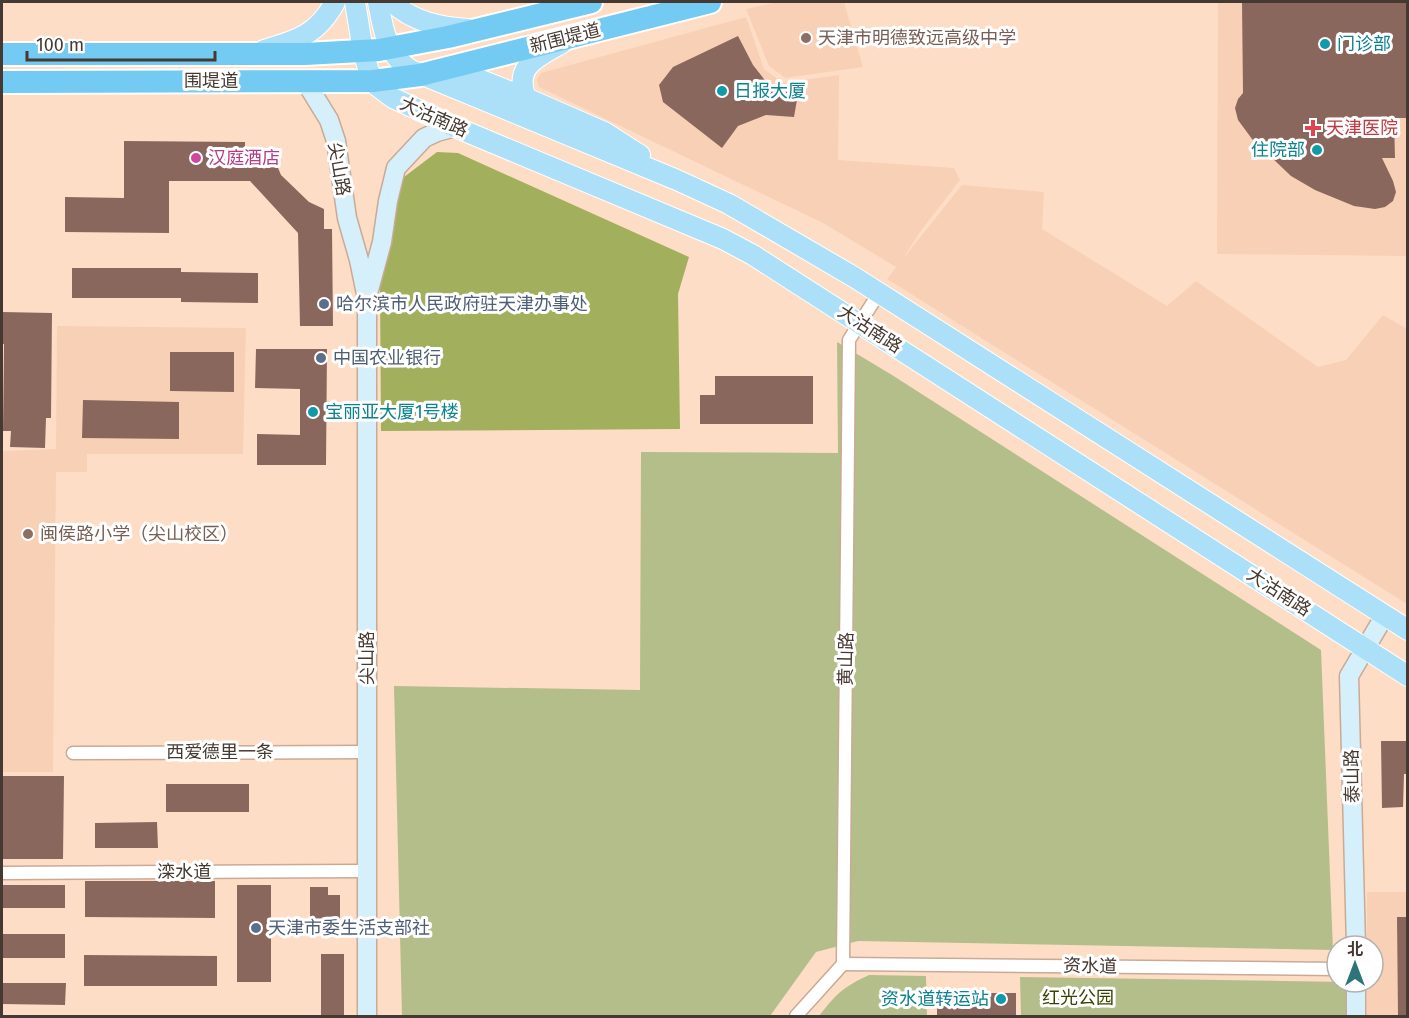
<svg xmlns="http://www.w3.org/2000/svg" width="1409" height="1018" font-family="'Fira Sans','Noto Sans SC',sans-serif">
  <rect width="100%" height="100%" fill="#feddc6"/>
  <g fill="#f8d0b5">
    <path d="M778 2H844L863 67 785 78 769 66 746 9Z"/>
    <path d="M1218 2H1407V256L1217 254Z"/>
    <path d="M746 17 764 69 783 83 839 75 838 160 954 168 960 180 920 232 902 260 962 185 1044 192 1042 229 1167 306 1196 281 1318 367 1346 360 1383 315 1407 329V604L887 279 896 267 823 223 539 87 537 80 541 73Z"/>
    <path d="M57 326 246 328 243 454H87V472H56L53 772H2V451L56 449Z"/>
    <path d="M1367 892H1407V1016H1367V982H1373V946H1367Z"/>
  </g>
  <g fill="#b4be8a">
    <path d="M837 342 892 375 1321 650 1333 950 858 941 816 952 770 1016H402L394 686 640 690 641 452 838 453Z"/>
    <path d="M869 975 926 976 927 1016H819C836 994 843 987 869 975Z"/>
    <path d="M1020 977 1346 982 1350 991 1349 1016H1021Z"/>
  </g>
  <path fill="#a2b05d" d="M437 152 458 153 689 257 678 294 680 429 381 431 380 286 400 180Z"/>
  <g fill="#8a675d">
    <path d="M1242 2H1407V118H1394L1395 158H1382L1393 181 1396 192 1393 201 1385 207 1375 209 1354 206 1315 190 1291 176 1252 139 1238 120 1235 108 1238 99 1243 93Z"/>
    <path d="M738 36 753 65 771 88 798 94 794 117 766 115 738 126 722 148 663 102 659 85 673 67Z"/>
    <path d="M124 141 245 142V150L271 151 281 175 309 202 324 209V229H332L333 326H300L298 233 250 181H169V233L65 232V197L124 198Z"/>
    <path d="M72 268H181V272L258 273V303L181 302V298H72Z"/>
    <path d="M2 312 52 313 51 418H46L45 448 10 447 11 431H3L4 344H2Z"/>
    <path d="M256 349H327L326 465H257V434L300 435V389L255 388Z"/>
    <path d="M170 352H234V392L170 391Z"/>
    <path d="M715 376H813V424H700V395H715Z"/>
    <path d="M83 400 179 402V439L82 438Z"/>
    <path d="M1381 741H1407V774H1404L1403 807 1382 808Z"/>
    <path d="M2 776H64L63 859H2Z"/>
    <rect x="166" y="784" width="83" height="28"/>
    <path d="M157 822 158 848H95V823Z"/>
    <path d="M85 881H215V918L85 917Z"/>
    <rect x="2" y="885" width="63" height="23"/>
    <rect x="237" y="885" width="34" height="97"/>
    <path d="M310 887H328V895H340V920H327V927H310Z"/>
    <path d="M1397 917H1407V1017H1398Z"/>
    <rect x="2" y="934" width="63" height="24"/>
    <rect x="321" y="954" width="23" height="63"/>
    <path d="M84 955 217 956V986H84Z"/>
    <path d="M2 983H66L65 1005 2 1004Z"/>
    <path d="M937 993H953V1005H987V993H1016V1017H937Z"/>
  </g>
  <g fill="none" stroke-linecap="round" stroke-linejoin="round">
    <defs>
      <g id="street">
        <path d="M73 753 366 752"/>
        <path d="M2 873 366 871"/>
        <path d="M843 964 1337 969"/>
        <path d="M796 1016 843 964 849 340 879 293"/>
      </g>
      <g id="secondary">
        <path d="M305 81 329 120 336 141 347 218 359 260 367 299V1016"/>
        <path d="M368 294 382 242 388 201 396 168 424 138 437 132 455 127"/>
        <path d="M1356 946 1349 676 1385 615"/>
        <path d="M1356 982V1016"/>
      </g>
      <g id="primary">
        <path d="M355 2 363 51 369 72 377 86 393 98 455 127 723 239 753 255 1408 676"/>
        <path d="M378 2C383 28 386 55 411 70L677 180 729 204 854 277 1408 630"/>
        <path d="M392 2C413 22 440 27 468 29"/>
        <path d="M264 50C298 40 318 34 335 2"/>
        <path d="M438 75 455 74 476 78 526 98 604 132 640 155"/>
        <path d="M526 98C513 66 538 57 562 43"/>
      </g>
      <g id="highway">
        <path d="M2 54H305L379 50 448 37 591 2"/>
        <path d="M2 82 373 81 420 75 710 2"/>
      </g>
    </defs>
    <use href="#street" stroke="#caaa95" stroke-width="15"/>
    <use href="#secondary" stroke="#caaa95" stroke-width="21"/>
    <use href="#primary" stroke="#fff" stroke-width="22"/>
    <use href="#highway" stroke="#fff" stroke-width="26"/>
    <use href="#street" stroke="#fff" stroke-width="12"/>
    <use href="#secondary" stroke="#d5effb" stroke-width="18"/>
    <use href="#primary" stroke="#abe0f8" stroke-width="20"/>
    <use href="#highway" stroke="#73cbf3" stroke-width="22"/>
  </g>
  <g fill="#8d6e63" stroke="#fff" stroke-width="2">
    <circle cx="806" cy="38" r="6"/>
    <circle cx="28" cy="534" r="6"/>
  </g>
  <g fill="#0f9aa8" stroke="#fff" stroke-width="2">
    <circle cx="1325" cy="44" r="6"/>
    <circle cx="722" cy="91" r="6"/>
    <circle cx="1317" cy="150" r="6"/>
    <circle cx="313" cy="412" r="6"/>
    <circle cx="1001" cy="999" r="6"/>
  </g>
  <path fill="#e0444e" stroke="#fff" stroke-width="2" d="M1310 119h6v6h6v6h-6v6h-6v-6h-6v-6h6z"/>
  <circle fill="#d1479c" stroke="#fff" stroke-width="2" cx="196" cy="158" r="6"/>
  <g fill="#5c6f8a" stroke="#fff" stroke-width="2">
    <circle cx="324" cy="304" r="6"/>
    <circle cx="321" cy="358" r="6"/>
    <circle cx="256" cy="928" r="6"/>
  </g>
  <g text-anchor="middle" dominant-baseline="central" stroke-width="6" stroke-linejoin="round" paint-order="stroke">
    <g font-size="18" fill="#463931" stroke="#fff">
      <text transform="translate(565 38) rotate(-14)">新围堤道</text>
      <text x="211" y="81">围堤道</text>
      <text transform="translate(434 117) rotate(24)">大沽南路</text>
      <text transform="translate(339 169) rotate(80)">尖山路</text>
      <text transform="translate(870 329) rotate(33)">大沽南路</text>
      <text transform="translate(1279 592) rotate(33)">大沽南路</text>
      <text transform="translate(367 658) rotate(-90)">尖山路</text>
      <text transform="translate(846 659) rotate(-89)">黄山路</text>
      <text x="220" y="752">西爱德里一条</text>
      <text transform="translate(1352 776) rotate(-91)">泰山路</text>
      <text x="184" y="872">滦水道</text>
      <text transform="translate(1090 966) rotate(1)">资水道</text>
    </g>
    <g font-size="18" fill="#785e54" stroke="#fff" text-anchor="start">
      <text x="818" y="38">天津市明德致远高级中学</text>
      <text x="40" y="534">闽侯路小学（尖山校区）</text>
    </g>
    <g font-size="18" fill="#0d838f" stroke="#fff" text-anchor="start">
      <text x="1337" y="44">门诊部</text>
      <text x="734" y="91">日报大厦</text>
      <text x="1305" y="150" text-anchor="end">住院部</text>
      <text x="325" y="412">宝丽亚大厦1号楼</text>
      <text x="989" y="999" text-anchor="end">资水道转运站</text>
    </g>
    <g font-size="18" fill="#be3a42" stroke="#fff" text-anchor="start">
      <text x="1326" y="128">天津医院</text>
    </g>
    <g font-size="18" fill="#b23c85" stroke="#fff" text-anchor="start">
      <text x="208" y="158">汉庭酒店</text>
    </g>
    <g font-size="18" fill="#4e5e75" stroke="#fff" text-anchor="start">
      <text x="336" y="304">哈尔滨市人民政府驻天津办事处</text>
      <text x="333" y="358">中国农业银行</text>
      <text x="268" y="928">天津市委生活支部社</text>
    </g>
    <g font-size="18" fill="#3b4200" stroke="#fff">
      <text x="1078" y="998">红光公园</text>
    </g>
  </g>
  <rect width="1409" height="1018" fill="none" stroke="#463931" stroke-width="6"/>
  <g transform="translate(1355 964)"><circle r="28" fill="#ffffff" stroke="#b5b0ad" stroke-width="1.5"/>
  <path d="M0-4.5L10 22L0 15L-10 22Z" fill="#2c767a"/>
  <text y="-9" font-size="16" font-weight="bold" text-anchor="middle" fill="#463931">北</text>
  </g>
  <path d="M27 51v9h188v-9" fill="none" stroke="#463931" stroke-width="3"/>
  <text x="36" y="51" font-size="18" fill="#463931" stroke="#ffffff" stroke-width="4.5" paint-order="stroke">100 m</text>
</svg>
